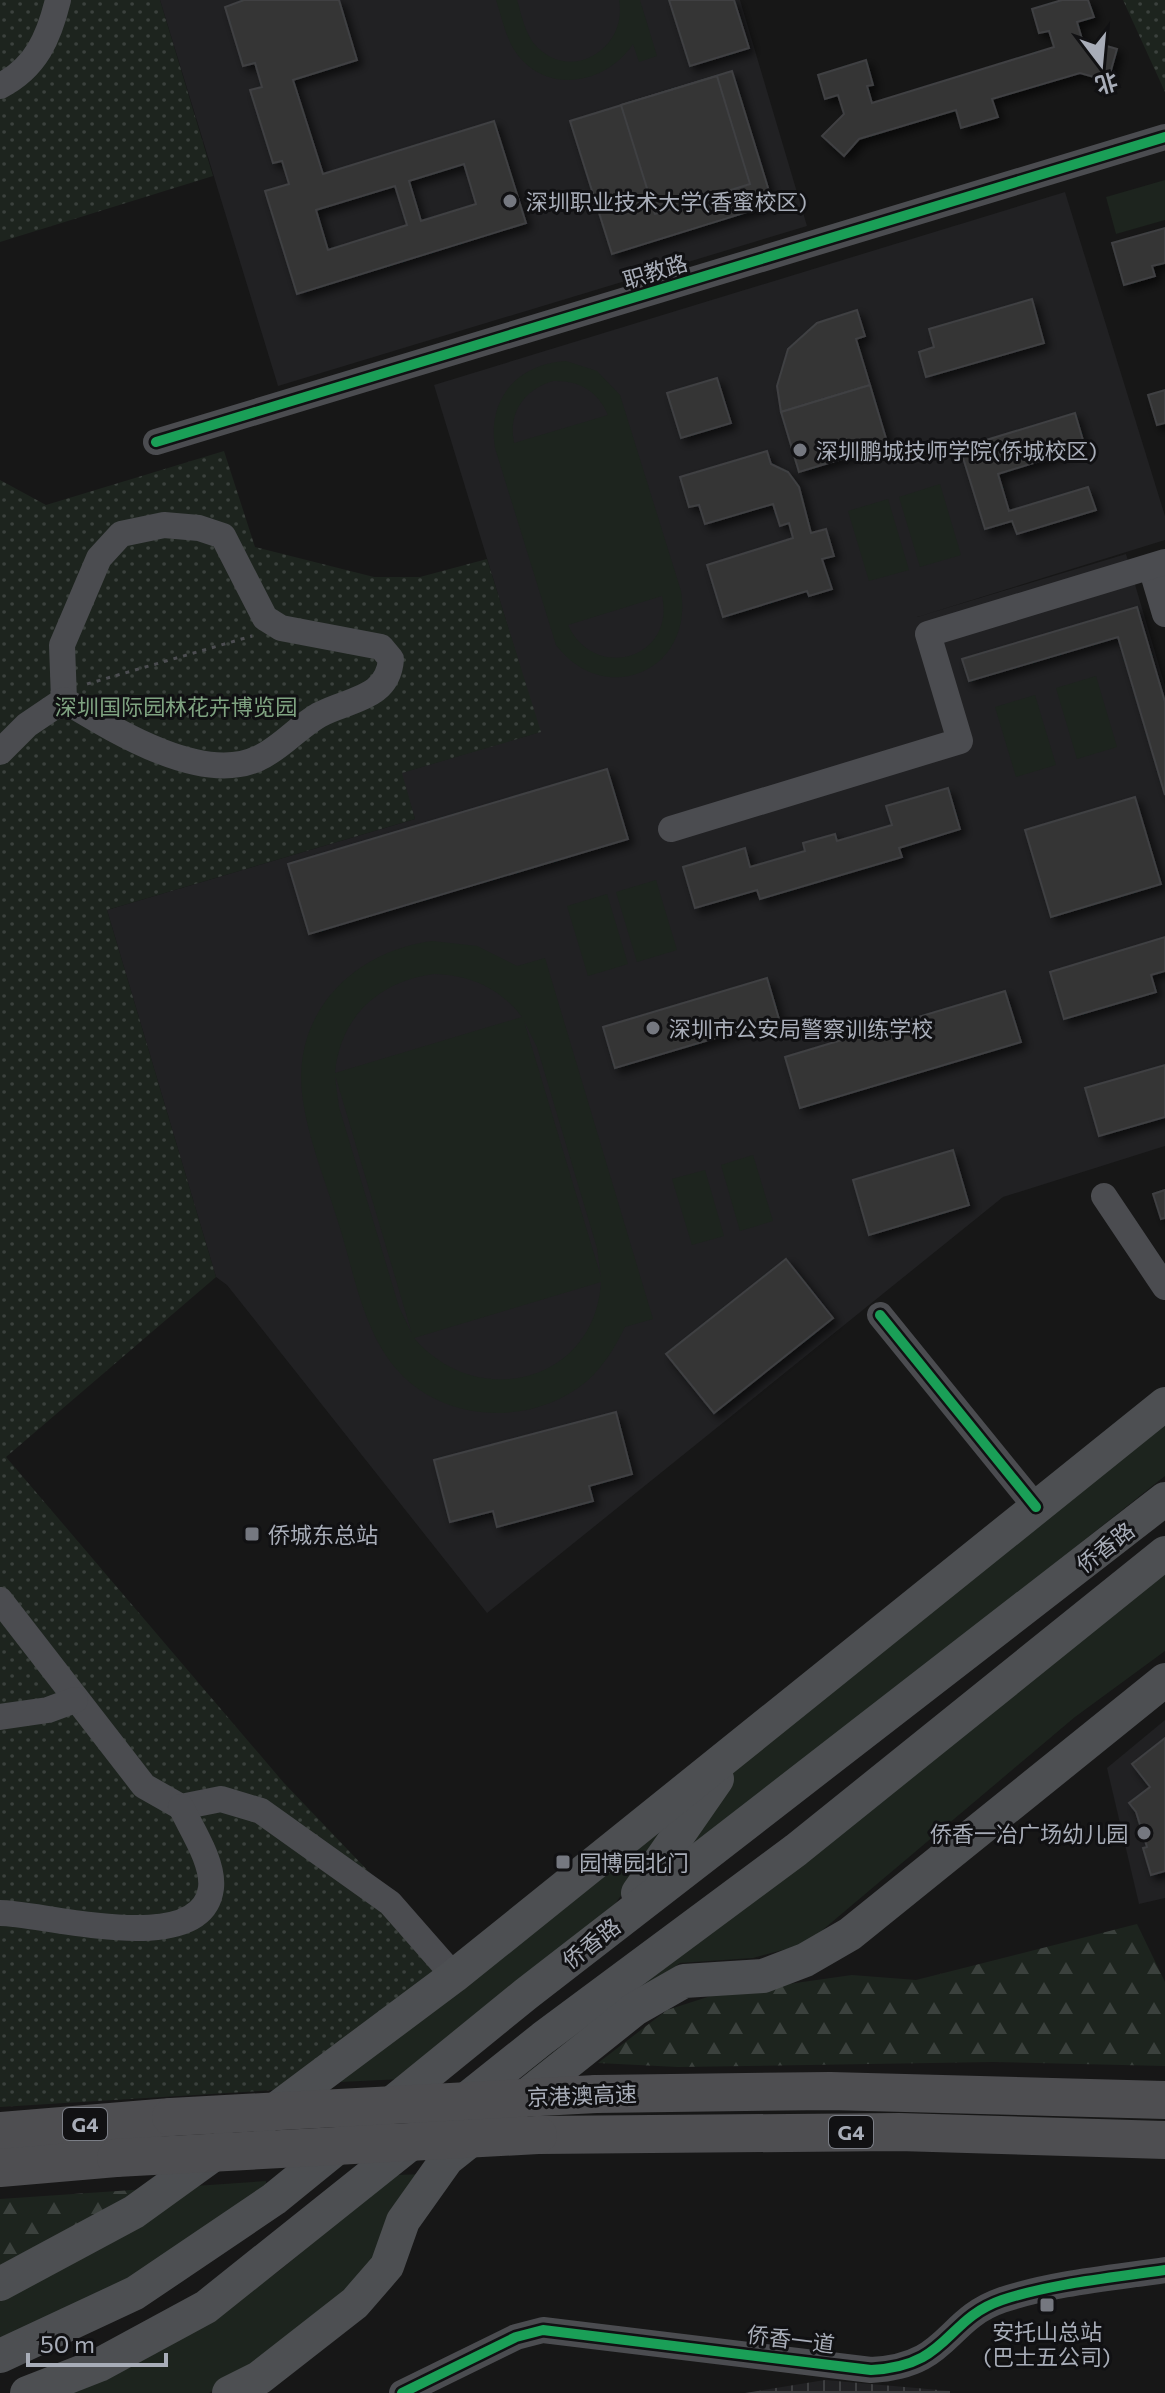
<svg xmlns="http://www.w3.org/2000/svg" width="1165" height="2393" font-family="Commissioner,'Noto Sans SC',sans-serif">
  <defs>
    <pattern id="industrial-grid" width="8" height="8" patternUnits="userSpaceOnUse" patternTransform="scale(2)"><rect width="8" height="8" fill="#212123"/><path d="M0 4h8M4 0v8" fill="none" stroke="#3e3f41"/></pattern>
    <pattern id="forest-firs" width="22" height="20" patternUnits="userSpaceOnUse" patternTransform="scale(2)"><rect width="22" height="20" fill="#1d241e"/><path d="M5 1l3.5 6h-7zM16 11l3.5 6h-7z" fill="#3b413d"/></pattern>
    <pattern id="park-dots" width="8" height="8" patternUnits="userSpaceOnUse" patternTransform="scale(2)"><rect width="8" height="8" fill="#1d241e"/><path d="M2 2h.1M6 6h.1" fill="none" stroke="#3b413d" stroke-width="1.8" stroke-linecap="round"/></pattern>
    <filter id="shadow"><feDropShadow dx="5" dy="5" stdDeviation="4" flood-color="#0009"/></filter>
  </defs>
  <rect width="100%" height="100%" fill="#171717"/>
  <g fill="#212123">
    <path d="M160 0H740L807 226 278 386Z"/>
    <path d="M1065 192 1165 516V540L917 617 1126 554 1165 686V1146L1003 1197 487 1613 227 1285 216 1277 107 910 415 819 401 773 540 732 434 385Z"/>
    <path d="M1165 1720V1898L1139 1904 1107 1768Z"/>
  </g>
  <path fill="url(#industrial-grid)" d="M825 2380 950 2391V2393H745Z"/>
  <g fill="#1d241e" fill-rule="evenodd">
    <path d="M496 0H517C522 16 525 35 537 47 573 83 628 47 619 0H640L657 56 639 62 633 44C605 86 542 96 513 48 505 34 501 15 496 0Z"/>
    <path d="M1165 180V220L1116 234 1106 197Z"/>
    <path d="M566 361 597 371 620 395 681 591C694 671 605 709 556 645L495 448C487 399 517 364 566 361ZM553 381C579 380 598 391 608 415L514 443C508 412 524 390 553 381ZM662 596C676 658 595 683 568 625Z"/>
    <path d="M940 484 961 555 920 567 899 497Z"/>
    <path d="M888 499 909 570 869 581 848 511Z"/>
    <path d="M1096 676 1117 747 1077 759 1056 688Z"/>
    <path d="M1035 695 1056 765 1016 777 995 707Z"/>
    <path d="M656 880 677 950 637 962 616 892Z"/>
    <path d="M607 894 628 964 588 976 567 906Z"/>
    <path d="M432 941 477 946 517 966 545 958 653 1319 625 1327C615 1347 604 1366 587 1381 534 1426 447 1424 399 1372 364 1334 355 1277 340 1228 327 1184 307 1138 302 1093 293 1011 355 951 432 941ZM434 974C470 975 500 988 522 1017L335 1073C340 1017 379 981 434 974ZM524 1021 537 1047 597 1248 601 1277ZM335 1077 336 1078 412 1334 399 1307 339 1107ZM601 1282C595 1383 477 1412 414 1338Z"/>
    <path d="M753 1155 773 1221 740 1231 721 1165Z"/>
    <path d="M705 1170 724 1236 692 1245 672 1179Z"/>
    <path d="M1165 1414V1476L670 1869 747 1741Z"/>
    <path d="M1165 1567V1651L1075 1717 806 1944 753 1958 680 1963 538 2073H527Z"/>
    <path d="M679 1815 607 1915 403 2079 320 2083Z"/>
    <path d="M423 2174 367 2274 227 2383 209 2393H70L224 2312 280 2270 395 2175Z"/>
    <path d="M266 2181V2186L152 2272 0 2343V2290L180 2187Z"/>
  </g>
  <g fill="url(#forest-firs)">
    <path d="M1137 1924 1165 1982V2066L993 2062 678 2067 598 2063 667 2010 717 1994 852 1975 916 1980Z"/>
    <path d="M147 2189 0 2271V2199Z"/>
  </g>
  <g fill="url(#park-dots)">
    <path d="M0 0H160L213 176 0 242Z"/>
    <path d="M1123 0H1165V92Z"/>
    <path d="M224 451 255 547 374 577H420L487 559 541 732 402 773 415 819 107 910 216 1277 6 1457 284 1783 457 1964 291 2089 0 2107V480L46 505Z"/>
  </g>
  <g fill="#353536" stroke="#3f4043" stroke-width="2" fill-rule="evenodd" filter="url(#shadow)">
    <path d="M339 0 357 60 293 80 323 174 494 121 526 223 297 294 265 191 289 184 282 161 273 163 250 90 262 87 255 63 243 66 225 7 244 0ZM464 164 476 204 421 221 409 181ZM395 186 407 225 328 250 316 210Z"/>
    <path d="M669 0H734L749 48 690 66Z"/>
    <path d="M1062 0H1088L1094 17 1077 22 1082 39 1117 49 1108 81 1080 73 992 99 998 117 961 128 956 110 859 139 844 156 822 136 844 114 838 95 825 99 818 75 866 60 873 85 867 86 872 103 1054 47 1049 31 1039 33 1032 9Z"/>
    <path d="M732 71 773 204 612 254 570 121Z"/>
    <path d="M717 76 750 184 655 214 621 105Z"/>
    <path d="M1165 228V263L1152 266 1155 276 1124 285 1112 243Z"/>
    <path d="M1032 299 1044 343 926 377 919 352 934 347 929 329Z"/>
    <path d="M857 310 865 336 856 339 870 385 781 412 777 386 788 349 817 323Z"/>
    <path d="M717 378 731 423 681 438 667 393Z"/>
    <path d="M870 385 888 445 799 472 781 412Z"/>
    <path d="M1165 390V423L1157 425 1148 395Z"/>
    <path d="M1075 413 1085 447 998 474 1009 511 1088 487 1096 510 1017 534 1012 521 985 529 960 448Z"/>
    <path d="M767 451 771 464 788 472 799 487 811 533 826 529 834 556 822 559 832 589 809 596 807 591 723 617 707 565 793 538 789 523 780 526 773 504 705 524 699 505 689 507 680 477Z"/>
    <path d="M1137 607 1165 702V795L1118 637 969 681 962 659Z"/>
    <path d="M607 769 628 839 309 934 288 864Z"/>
    <path d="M948 788 960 829 899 848 902 857 760 899 757 890 695 908 683 867 745 848 750 867 805 851 803 843 835 834 837 841 892 825 886 806Z"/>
    <path d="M1135 797 1161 884 1051 917 1025 830Z"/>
    <path d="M1165 937V971L1151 975 1156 992 1064 1019 1050 972Z"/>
    <path d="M767 978 779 1019 615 1068 603 1027Z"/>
    <path d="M1005 991 1021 1042 800 1108 785 1057Z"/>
    <path d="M1165 1065V1117L1099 1136 1085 1088Z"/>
    <path d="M953 1150 969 1205 869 1235 853 1180Z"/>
    <path d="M1165 1190V1218L1161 1219 1153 1194Z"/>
    <path d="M786 1259 833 1318 714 1413 666 1354Z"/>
    <path d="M616 1412 632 1474 589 1486 593 1501 497 1527 493 1511 450 1522 434 1460Z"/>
    <path d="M1165 1738V1871L1151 1875 1143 1848 1147 1847 1136 1812 1129 1803 1150 1787 1132 1764Z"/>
  </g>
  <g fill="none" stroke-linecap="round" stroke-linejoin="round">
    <path stroke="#4d4e52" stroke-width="3" stroke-dasharray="4 6" stroke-linecap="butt" d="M87 684 252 636"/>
    <g stroke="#4b4c50" stroke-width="26">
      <path d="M0 86C36 68 49 37 58 0"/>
      <path d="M156 442 1165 137"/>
      <path d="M164 525 199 528 223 536 265 618 281 628 381 647 391 659C388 700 348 699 319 715 298 727 281 748 259 758 202 786 112 729 64 700L62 645 99 558 121 534Z"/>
      <path d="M1151 567 1165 614"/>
      <path d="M0 752 27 725 64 700"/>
      <path d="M671 829 960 741 928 634 1165 562"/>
      <path d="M1104 1196 1165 1287"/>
      <path d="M880 1315 1036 1507"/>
      <path d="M0 1600 144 1786 181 1807 221 1799 261 1811 390 1903 454 1976"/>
      <path d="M0 1717 48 1710 75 1700"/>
      <path d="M0 1913C43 1913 202 1960 211 1888 214 1863 192 1830 181 1807"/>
      <path d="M402 2393 516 2337 543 2330 871 2370C950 2366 944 2320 1002 2300 1054 2283 1111 2278 1165 2270"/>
    </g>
    <g stroke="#4d4f52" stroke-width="34">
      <path d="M638 1893 717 1779"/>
      <path d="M264 2118 454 1976 1165 1404"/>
      <path d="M0 2284 134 2212 224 2147"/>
      <path d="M0 2356 135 2293 274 2199 526 1994 1165 1499"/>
      <path d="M27 2393 99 2365 206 2307 543 2038 796 1850 1165 1553"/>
      <path d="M229 2393 259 2378 355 2303 387 2266 403 2221 447 2159 635 2009 684 1981 763 1976 805 1960 850 1934 1165 1680"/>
    </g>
    <g stroke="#4e4e51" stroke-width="38">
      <path d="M596 2094 830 2091 1165 2100"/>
      <path d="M0 2131 171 2117"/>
      <path d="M538 2135 899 2132 1165 2140"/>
      <path d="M0 2168 116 2158"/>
    </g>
    <g stroke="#4e4e51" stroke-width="38">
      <path d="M171 2117 596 2094"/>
      <path d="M116 2158 538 2135"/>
    </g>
    <defs>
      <g id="cycleway">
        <path d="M156 442 1165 137"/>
        <path d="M880 1315 1036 1507"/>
        <path d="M402 2393 516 2337 543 2330 871 2370C950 2366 944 2320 1002 2300 1054 2283 1111 2278 1165 2270"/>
      </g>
    </defs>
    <use href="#cycleway" stroke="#111113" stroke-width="15"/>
    <use href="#cycleway" stroke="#1a9f57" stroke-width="10"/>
  </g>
  <g fill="#757880" stroke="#111113" stroke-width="3">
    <circle cx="510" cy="201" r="8"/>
    <circle cx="800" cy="450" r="8"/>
    <circle cx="653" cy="1028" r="8"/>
    <rect x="244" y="1526" width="16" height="16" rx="4"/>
    <circle cx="1144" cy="1833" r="8"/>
    <rect x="555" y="1854" width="16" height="16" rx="4"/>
    <rect x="1039" y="2297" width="16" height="16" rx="4"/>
  </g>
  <g text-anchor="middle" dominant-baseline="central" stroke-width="6" stroke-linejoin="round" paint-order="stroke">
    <g fill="#111113" stroke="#7b7e86" stroke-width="2">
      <rect x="63" y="2108" width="44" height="32" rx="6"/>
      <rect x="829" y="2116" width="44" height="32" rx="6"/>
    </g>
    <g font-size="20" font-weight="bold" fill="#a8adb8">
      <text x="85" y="2124">G4</text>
      <text x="851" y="2132">G4</text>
    </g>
    <g font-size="22" fill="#a8adb8" stroke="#111113" text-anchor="start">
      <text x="526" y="201">深圳职业技术大学(香蜜校区)</text>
      <text x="816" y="450">深圳鹏城技师学院(侨城校区)</text>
      <text x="669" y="1028">深圳市公安局警察训练学校</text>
      <text x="268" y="1534">侨城东总站</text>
      <text x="1128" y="1833" text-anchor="end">侨香一冶广场幼儿园</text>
      <text x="579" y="1862">园博园北门</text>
      <text x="1047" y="2331" text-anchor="middle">安托山总站<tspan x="1047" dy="25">(巴士五公司)</tspan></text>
    </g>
    <g font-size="22" fill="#a8adb8" stroke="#111113">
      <text transform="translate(655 271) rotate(-17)">职教路</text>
      <text transform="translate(1105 1547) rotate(-38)">侨香路</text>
      <text transform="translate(591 1943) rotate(-38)">侨香路</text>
      <text transform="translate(582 2095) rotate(-2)">京港澳高速</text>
      <text transform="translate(791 2339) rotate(7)">侨香一道</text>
    </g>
    <g font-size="22" fill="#7fa381" stroke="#111113">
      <text x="176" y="706">深圳国际园林花卉博览园</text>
    </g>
  </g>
  <g transform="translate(1101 64) rotate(164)" stroke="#111113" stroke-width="6" paint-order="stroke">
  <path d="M0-6L14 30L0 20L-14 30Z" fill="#a8adb8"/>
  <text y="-12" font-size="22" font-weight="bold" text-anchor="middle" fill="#a8adb8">北</text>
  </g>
  <path d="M28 2353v12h138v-12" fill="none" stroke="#a8adb8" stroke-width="4"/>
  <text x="40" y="2353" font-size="24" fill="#a8adb8" stroke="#111113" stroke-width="6" paint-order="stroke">50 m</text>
</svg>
